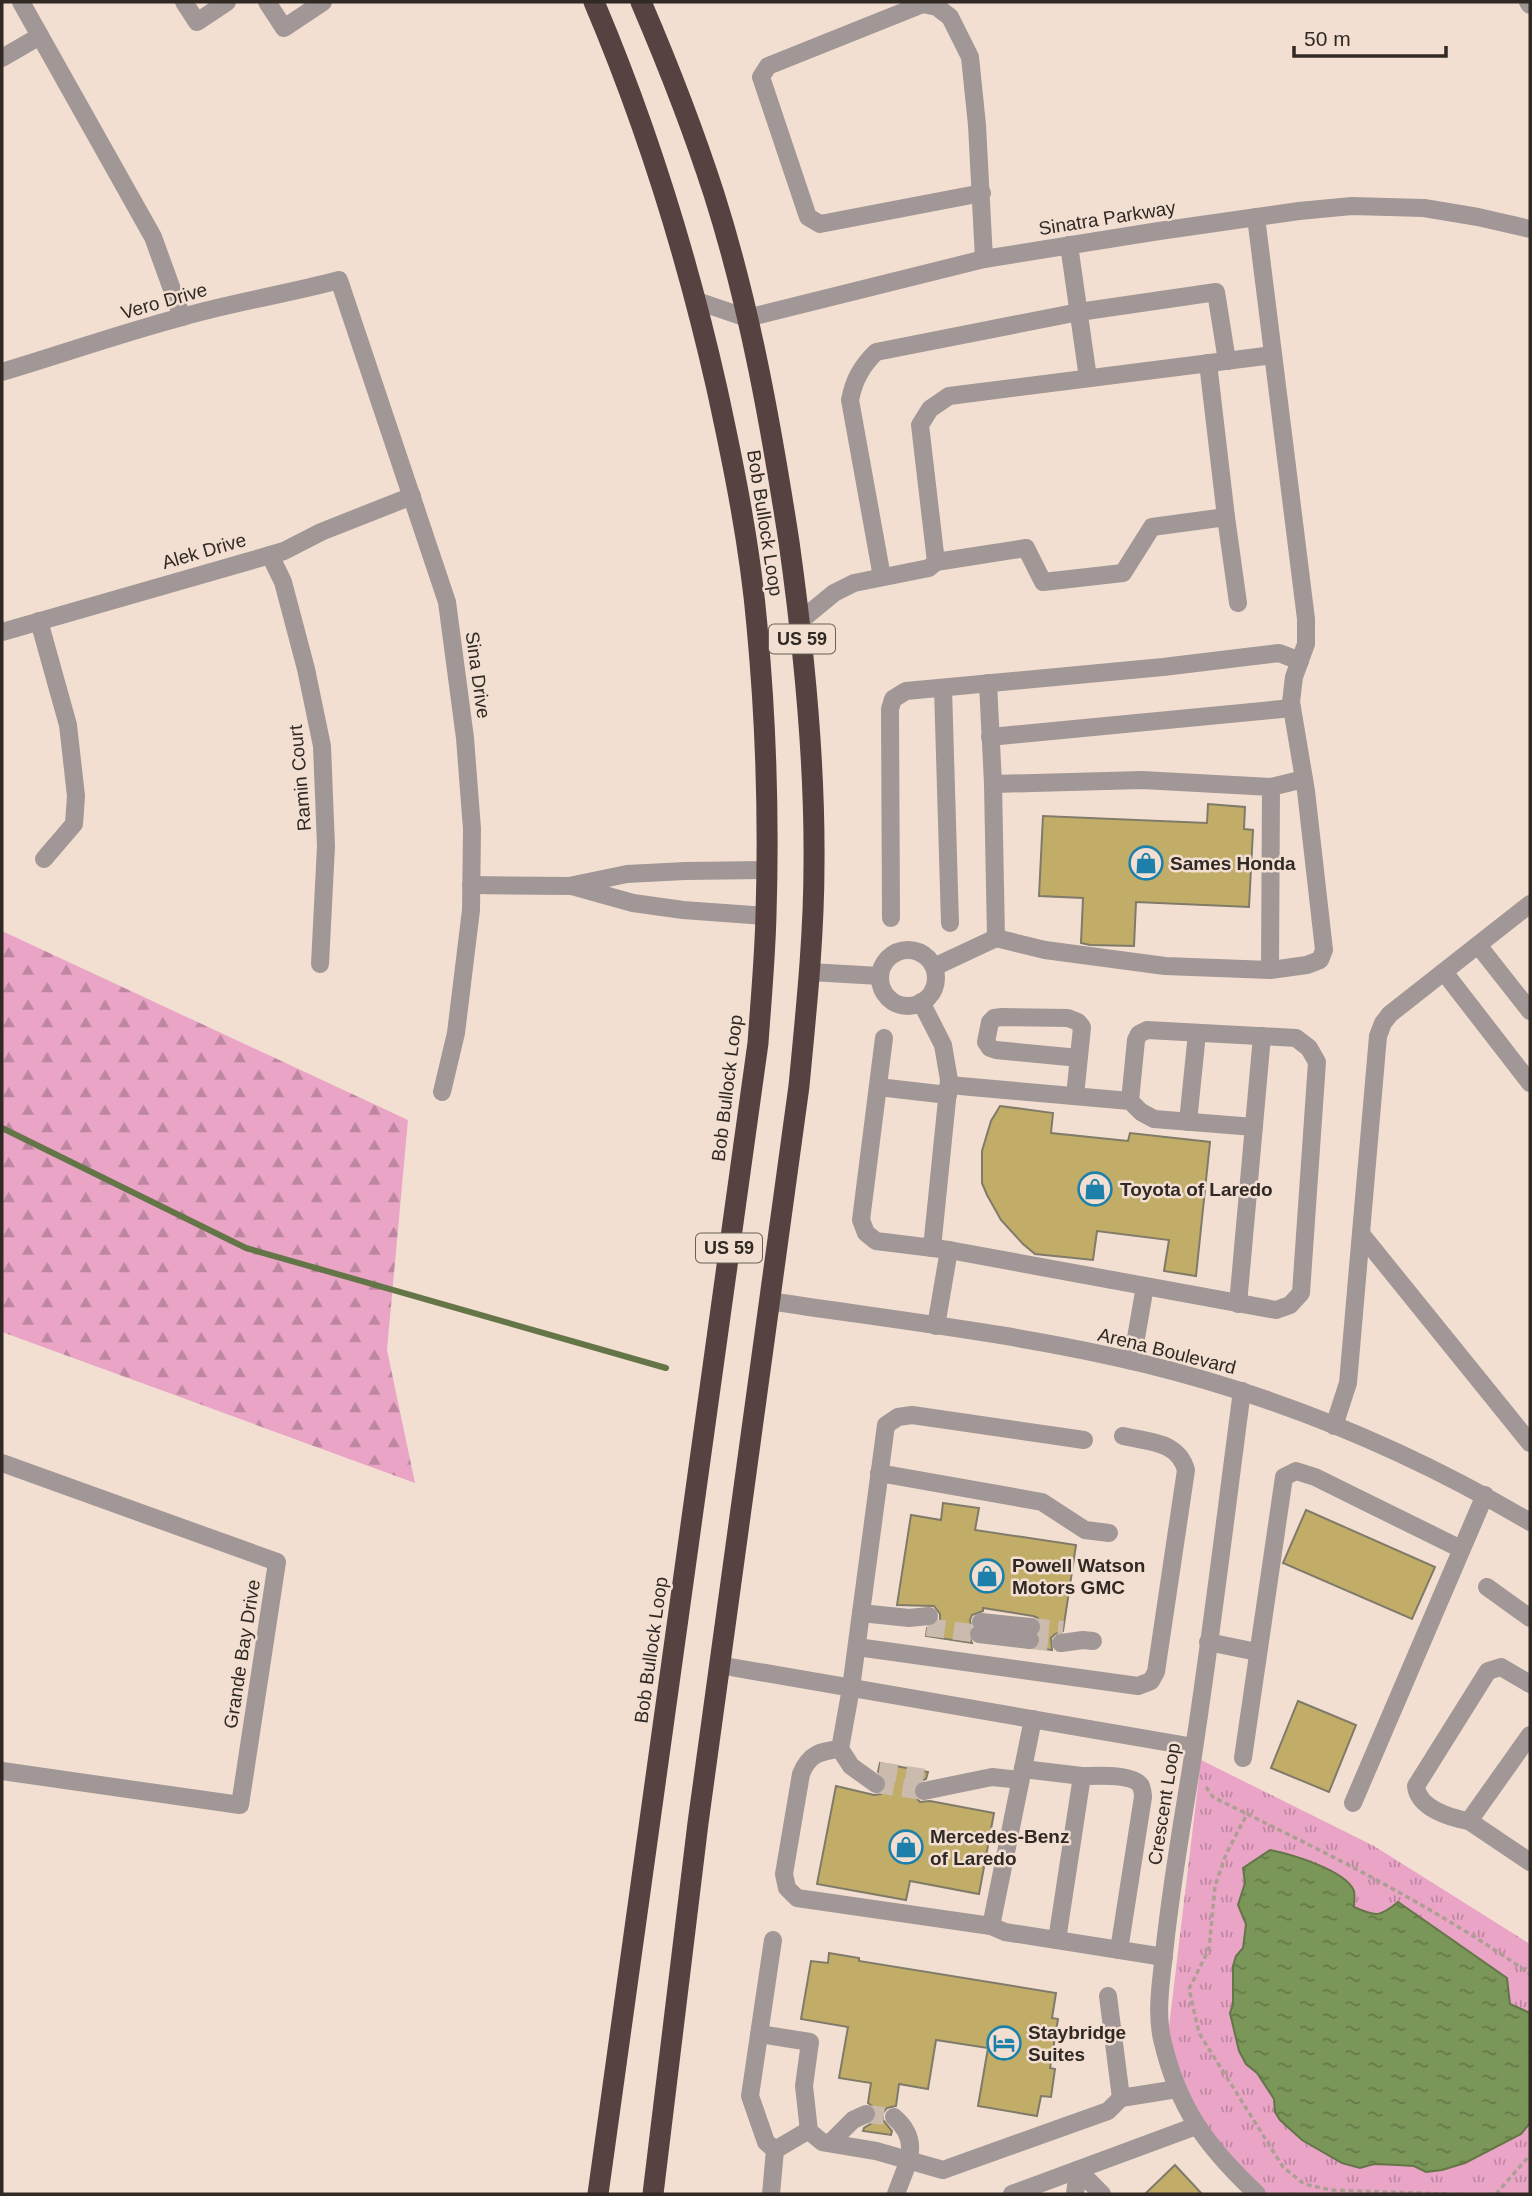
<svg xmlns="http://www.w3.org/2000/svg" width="1532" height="2196" font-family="Helvetica,sans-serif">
  <defs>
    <pattern id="forest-firs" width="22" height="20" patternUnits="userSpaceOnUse" patternTransform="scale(1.75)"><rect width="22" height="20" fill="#eaa5c6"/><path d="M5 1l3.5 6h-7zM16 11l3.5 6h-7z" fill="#be86a1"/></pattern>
    <pattern id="park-tufts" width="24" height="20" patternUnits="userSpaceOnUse" patternTransform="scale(1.75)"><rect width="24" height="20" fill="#eaa5c6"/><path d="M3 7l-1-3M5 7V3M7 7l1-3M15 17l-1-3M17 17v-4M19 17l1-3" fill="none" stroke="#be86a1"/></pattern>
    <pattern id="water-ripples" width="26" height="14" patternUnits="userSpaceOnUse" patternTransform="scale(1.75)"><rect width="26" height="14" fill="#7a9658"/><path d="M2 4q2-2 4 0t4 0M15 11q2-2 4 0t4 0" fill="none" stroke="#647a49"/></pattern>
  </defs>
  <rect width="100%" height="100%" fill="#f2dfd2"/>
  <path fill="url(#forest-firs)" d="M2 931 408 1120 387 1350 415 1483 2 1332Z"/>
  <path fill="url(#park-tufts)" d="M1201 1760 1374 1846 1530 1944V2194H1266L1218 2145 1194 2111 1168 2035Z"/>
  <path fill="url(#water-ripples)" stroke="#647548" stroke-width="2" d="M1270 1850C1290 1854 1346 1870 1354 1891 1355 1895 1354 1902 1354 1907 1376 1917 1380 1917 1398 1902L1507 1978 1510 2004 1530 2013V2123L1521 2134 1465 2163 1442 2170 1426 2172 1414 2166 1397 2165 1374 2164 1360 2168 1342 2163 1302 2140 1280 2120 1275 2112 1274 2099 1257 2073 1246 2064 1239 2051 1230 2013 1233 2004V1966L1236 1956 1243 1948 1246 1924 1238 1905 1245 1883 1243 1868Z"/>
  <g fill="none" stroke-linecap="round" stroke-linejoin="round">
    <path stroke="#647548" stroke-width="6" d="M2 1128 246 1248 666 1368"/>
  </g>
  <g fill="#c1ad68" stroke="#807b69" stroke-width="2">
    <path d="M1208 804 1245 807 1244 829 1253 830 1249 907 1136 902 1134 946 1090 945 1081 943 1083 898 1039 896 1043 816 1207 823Z"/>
    <path d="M1000 1106 1053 1113 1051 1133 1128 1141 1130 1133 1210 1142 1196 1276 1164 1271 1169 1240 1097 1231 1093 1260 1035 1254 1023 1244 1001 1220 987 1195 982 1183V1151L991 1121Z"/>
    <path d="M943 1503 979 1508 975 1530 1076 1545 1063 1631 1055 1634 1051 1638 1052 1650 1038 1648 1041 1642 1040 1634 1042 1627 1038 1618 1033 1616 983 1608V1611L972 1615 970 1620 971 1626 968 1633 972 1643 926 1636 927 1628 935 1626 940 1620V1614L934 1606 897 1605 911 1515 941 1520Z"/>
    <path d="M1306 1510 1435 1567 1412 1619 1283 1563Z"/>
    <path d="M1298 1701 1356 1725 1329 1792 1271 1768Z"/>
    <path d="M880 1763 928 1772 926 1779 917 1782 913 1788V1794L920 1802 930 1801 994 1813 979 1894 910 1881 906 1900 817 1884 836 1786 874 1795 881 1794 887 1784 886 1779 878 1772Z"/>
    <path d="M829 1953 859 1958V1961L1056 1993 1052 2018 1058 2019 1050 2068 1055 2069 1051 2097 1041 2096 1037 2116 978 2106 988 2048 936 2040 928 2089 899 2084 896 2106 887 2108 883 2113V2120L892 2131 891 2135 863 2131 864 2128 875 2121 877 2114 876 2109 868 2103 871 2083 839 2078 848 2027 801 2019 811 1961 828 1963Z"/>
    <path d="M1175 2165 1202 2194H1145Z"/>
  </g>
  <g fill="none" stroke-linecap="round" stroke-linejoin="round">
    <g stroke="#cbbbaf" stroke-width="18" stroke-dasharray="18 9" stroke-linecap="butt">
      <path d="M927 1627 979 1634"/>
      <path d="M1031 1627 1063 1630"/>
      <path d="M1030 1640 1061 1643"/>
      <path d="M879 1771 926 1778"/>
      <path d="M876 1784 924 1791"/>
      <path d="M866 2114 894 2117"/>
    </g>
    <g stroke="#ae9f95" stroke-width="3.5" stroke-dasharray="5 3.5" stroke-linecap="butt">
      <path d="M1206 1787 1213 1797 1247 1814"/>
      <path d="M1447 2194 1331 2190 1304 2184 1283 2167 1199 2033 1189 1989 1209 1949 1215 1886 1226 1854 1247 1814C1345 1862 1441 1911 1530 1974"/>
      <path d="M1496 2194 1530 2155"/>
    </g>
    <g stroke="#a19796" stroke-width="18">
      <path d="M21 2 153 237 182 317"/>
      <path d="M184 2 197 22 227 2"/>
      <path d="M267 2 284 28 323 2"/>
      <path d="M1528 2 1530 5"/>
      <path d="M2 58 40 36"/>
      <path d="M982 193 820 224 808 217 761 77 768 66 923 4 937 7 950 17 970 57 977 125 984 259"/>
      <path d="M1069 245 1088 378"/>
      <path d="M697 301 747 318 984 259 1159 231 1299 211 1352 206 1424 208 1478 217 1530 229"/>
      <path d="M1208 363 1226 517"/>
      <path d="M2 372C62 354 122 333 182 317 234 302 287 294 339 280L447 602 465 738 472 829 471 910 456 1033 442 1092"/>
      <path d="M270 555 283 582 306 669 322 746 326 846 320 964"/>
      <path d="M936 562 1026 548 1043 582 1123 573 1152 527 1226 517 1238 603"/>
      <path d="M882 577 850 400C854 380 861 367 876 352L1079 312 1216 292 1227 361"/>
      <path d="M39 621 68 725 76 796 74 824 44 859"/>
      <path d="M800 621 834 593 854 583 929 568 936 562 920 425 930 409 949 396 1273 355"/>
      <path d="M2 632 284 551 321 532 412 496"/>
      <path d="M988 683 993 784"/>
      <path d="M943 688 950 923"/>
      <path d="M990 737 1292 708"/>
      <path d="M1271 787 1304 779"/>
      <path d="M471 885 569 886 627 874 685 871 766 870"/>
      <path d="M572 886 633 903 683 910 766 916"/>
      <path d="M891 918 890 709 893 699 906 691 1163 667 1279 653 1300 661"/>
      <path d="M996 938 1045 950 1165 966 1270 970"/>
      <path d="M1478 945 1530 1011"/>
      <circle cx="908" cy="978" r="28"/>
      <path d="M934 967 996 938 993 784 1142 780 1271 787 1270 970 1307 965 1320 960 1324 950 1306 791 1291 702 1294 677 1306 644V619L1256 217"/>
      <path d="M810 972 880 976"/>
      <path d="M1444 972 1530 1083"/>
      <path d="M921 1002 943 1045 949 1080 932 1248"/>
      <path d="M884 1038 861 1220 866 1233 876 1241 949 1250"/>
      <path d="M949 1085 1130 1101 1141 1112 1154 1119 1254 1127"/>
      <path d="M878 1087 948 1095"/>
      <path d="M1075 1096 1082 1027 1078 1022 1068 1018 1002 1017 994 1018 990 1022 986 1042 990 1048 996 1050 1079 1058"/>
      <path d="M1188 1122 1197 1033"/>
      <path d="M1361 1234 1530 1443"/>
      <path d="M769 1301C894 1320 1022 1334 1145 1364 1280 1397 1410 1451 1530 1522"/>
      <path d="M1238 1304 1262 1036"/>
      <path d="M936 1326 949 1250 1276 1310 1290 1305 1301 1293 1317 1062 1309 1048 1296 1038 1147 1030 1139 1034 1136 1040 1130 1101"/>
      <path d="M1132 1361 1145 1286"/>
      <path d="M1242 1391C1225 1519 1210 1648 1190 1775 1180 1835 1170 1894 1164 1954 1161 1981 1156 2012 1162 2039 1178 2108 1206 2146 1257 2194"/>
      <path d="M1334 1426 1348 1383 1378 1036 1383 1023 1390 1014 1530 904"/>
      <path d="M2 1463 277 1562 240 1805 2 1771"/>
      <path d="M879 1473 1042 1502 1085 1530 1109 1533"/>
      <path d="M1487 1587 1530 1618"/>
      <path d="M861 1613 909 1618 929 1616"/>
      <path d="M981 1622 1031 1627"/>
      <path d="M979 1634 1030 1640"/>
      <path d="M1208 1642 1257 1652"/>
      <path d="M1061 1643 1083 1640 1093 1641"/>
      <path d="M857 1647 1138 1686 1151 1681 1156 1672 1186 1470C1178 1441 1149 1442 1123 1436"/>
      <path d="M719 1665 1194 1747"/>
      <path d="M1033 1719 991 1926 1005 1932 1164 1957"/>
      <path d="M1530 1735 1469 1821 1530 1862"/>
      <path d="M840 1749 851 1766 876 1784"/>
      <path d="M1243 1758 1284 1477 1296 1471 1315 1477 1461 1549"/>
      <path d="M1023 1769 1082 1776 1057 1940"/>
      <path d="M1082 1776C1095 1776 1133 1773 1141 1786 1142 1788 1143 1795 1143 1797L1119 1950"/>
      <path d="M924 1791 992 1777 1020 1780"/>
      <path d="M1353 1803 1485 1495"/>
      <path d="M1469 1821C1450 1818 1418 1808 1416 1786L1488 1671 1501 1667 1530 1684"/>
      <path d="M991 1926 797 1898 787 1888 784 1874 801 1774C809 1754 820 1751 840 1749L851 1688 886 1425 898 1417 912 1415 1084 1440"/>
      <path d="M1108 1996 1121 2098 1177 2089"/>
      <path d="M759 2034 810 2042 804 2086 809 2131 822 2142 876 2151 943 2170 1108 2111 1121 2098"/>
      <path d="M894 2117C923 2142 906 2165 896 2194"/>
      <path d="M830 2143 853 2120 866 2114"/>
      <path d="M775 2150 809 2130"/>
      <path d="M1078 2170 1102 2194"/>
      <path d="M771 2194 775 2150 766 2142 750 2096 773 1940"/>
      <path d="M1012 2194 1196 2126"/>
      <path d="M1075 2194 1078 2170"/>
    </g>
    <g stroke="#564341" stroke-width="21">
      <path d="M594 2C647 127 687 256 717 389 734 467 750 546 757 626 766 722 769 819 766 915 765 957 761 1000 758 1043L598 2194"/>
      <path d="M641 2C668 65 693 129 714 194 750 307 771 426 789 542 804 649 815 756 814 864 814 938 806 1012 799 1086L698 1823 653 2194"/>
    </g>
  </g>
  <defs>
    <symbol id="shop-ring" viewBox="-11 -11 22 22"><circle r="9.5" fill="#f2dfd2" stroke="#1d80ab" stroke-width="1.5"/><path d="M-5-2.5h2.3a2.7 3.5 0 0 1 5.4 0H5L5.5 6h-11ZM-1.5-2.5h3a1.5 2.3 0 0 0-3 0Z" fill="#1d80ab"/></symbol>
    <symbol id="hotel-ring" viewBox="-11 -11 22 22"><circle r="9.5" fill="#f2dfd2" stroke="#1d80ab" stroke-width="1.5"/><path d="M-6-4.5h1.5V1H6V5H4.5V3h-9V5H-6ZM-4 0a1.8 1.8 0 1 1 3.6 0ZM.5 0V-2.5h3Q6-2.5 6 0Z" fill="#1d80ab"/></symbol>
  </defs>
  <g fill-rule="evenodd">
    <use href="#shop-ring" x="1127" y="844" width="38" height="38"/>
    <use href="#shop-ring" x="1076" y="1170" width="38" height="38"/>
    <use href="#shop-ring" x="968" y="1557" width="38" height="38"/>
    <use href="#shop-ring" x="887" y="1828" width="38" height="38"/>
    <use href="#hotel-ring" x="985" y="2024" width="38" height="38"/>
  </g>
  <g text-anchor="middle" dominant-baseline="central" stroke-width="5" stroke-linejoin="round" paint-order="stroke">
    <g fill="#f2dfd2" stroke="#6a6058" stroke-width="2">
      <rect x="769" y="624.5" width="66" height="29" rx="5"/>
      <rect x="696" y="1233.5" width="66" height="29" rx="5"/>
    </g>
    <g font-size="18" font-weight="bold" fill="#302924">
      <text x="802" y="639">US 59</text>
      <text x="729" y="1248">US 59</text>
    </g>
    <g font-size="19" fill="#302924" stroke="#f2dfd2">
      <text transform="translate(1107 218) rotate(-9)">Sinatra Parkway</text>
      <text transform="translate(164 301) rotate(-16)">Vero Drive</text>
      <text transform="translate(765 523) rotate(81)">Bob Bullock Loop</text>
      <text transform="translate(204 551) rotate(-16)">Alek Drive</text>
      <text transform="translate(478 675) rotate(82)">Sina Drive</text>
      <text transform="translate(300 778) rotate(-95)">Ramin Court</text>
      <text transform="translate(727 1088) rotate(-83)">Bob Bullock Loop</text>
      <text transform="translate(1167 1351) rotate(14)">Arena Boulevard</text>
      <text transform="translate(651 1650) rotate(-82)">Bob Bullock Loop</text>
      <text transform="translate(242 1654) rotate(-81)">Grande Bay Drive</text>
      <text transform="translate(1164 1804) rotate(-81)">Crescent Loop</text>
    </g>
    <g font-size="19" font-weight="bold" fill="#302924" stroke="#f2dfd2" text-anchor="start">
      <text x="1170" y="863">Sames Honda</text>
      <text x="1120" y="1189">Toyota of Laredo</text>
      <text x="1012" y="1565">Powell Watson<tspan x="1012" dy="22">Motors GMC</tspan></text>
      <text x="930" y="1836">Mercedes-Benz<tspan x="930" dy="22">of Laredo</tspan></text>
      <text x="1028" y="2032">Staybridge<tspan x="1028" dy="22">Suites</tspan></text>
    </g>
  </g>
  <rect width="1532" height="2196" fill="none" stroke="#302924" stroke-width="7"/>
  <path d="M1294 46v10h152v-10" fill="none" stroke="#302924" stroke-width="3.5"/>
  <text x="1304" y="46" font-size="21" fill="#302924" stroke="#f2dfd2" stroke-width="5" paint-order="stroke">50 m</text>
</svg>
